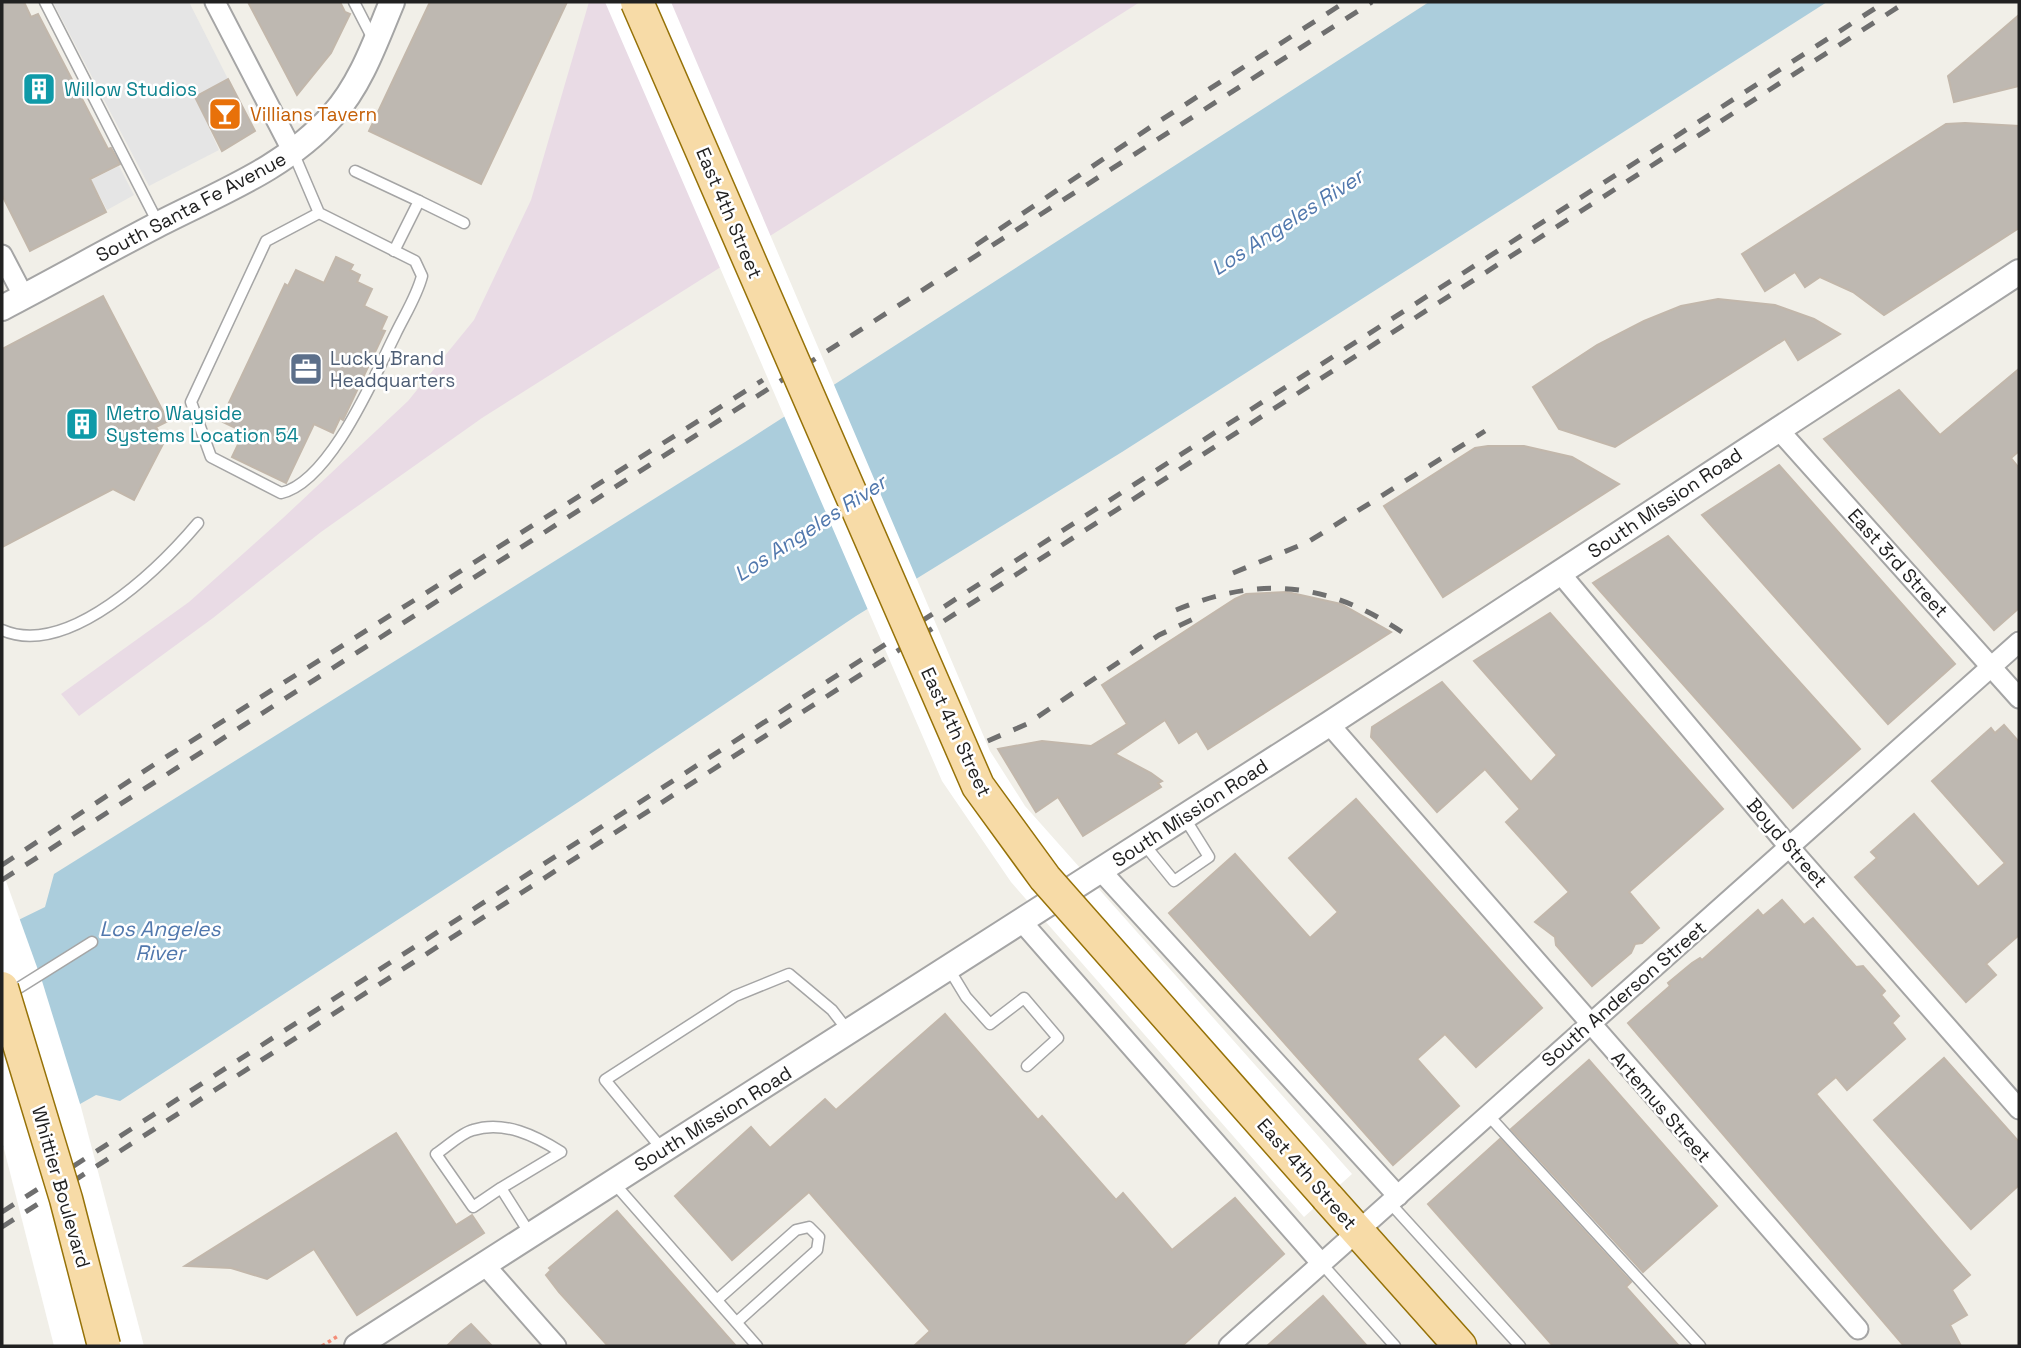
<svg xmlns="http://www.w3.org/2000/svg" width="2021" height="1348" font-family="'Space Grotesk',sans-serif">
  <rect width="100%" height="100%" fill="#f1efe8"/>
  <path fill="#e9dbe5" d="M589 2H1140L482 418 321 532 213 618 79 716 61 694 189 602 283 518 408 401 474 320 531 200Z"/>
  <g fill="#e5e5e5">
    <path d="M53 2H189L228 79 195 97 219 150 149 186Z"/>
    <path d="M119 166 134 195 107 210 91 180Z"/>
  </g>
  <path fill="#abcddc" d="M1429 2H1827L1122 452 856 616 583 799 120 1101 96 1095 2 1148V928L45 907 54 874 745 442Z"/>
  <g fill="#fff">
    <path d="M605 2H671L990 751 1025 806 1352 1174 1304 1217 1011 882 942 781Z"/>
    <path d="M2 870 42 981 81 1107 144 1346H54L2 1141Z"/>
  </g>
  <g fill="#beb8b1" stroke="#c2b7ab" stroke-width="2">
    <path d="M2 2H24L31 17 38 14 108 149 111 148 120 164 90 179 106 212 30 251 2 195Z"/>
    <path d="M248 2H340L345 12 350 14 331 53 297 95Z"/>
    <path d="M430 2H567L481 184 369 131Z"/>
    <path d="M2019 15V86L1954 102 1948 76Z"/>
    <path d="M228 79 255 131 222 151 195 97Z"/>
    <path d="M1965 123 2019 126V228L1884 315 1853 292 1820 277 1805 287 1795 272 1765 291 1742 254 1946 124Z"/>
    <path d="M336 257 353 265 350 270 360 275 357 282 372 289 364 306 387 317 381 330 385 331 343 420 340 418 333 433 314 424 286 483 232 457 244 432 223 422 230 408 227 407 285 284 288 286 296 270 324 283Z"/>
    <path d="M103 296 168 421 156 427 164 442 134 500 113 489 2 547V349Z"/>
    <path d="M1718 299 1775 305 1814 319 1840 334 1798 360 1785 339 1615 447 1559 429 1533 387 1597 345 1644 321 1681 306Z"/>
    <path d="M2019 369V451L2011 458 2019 468V608L1994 630 1824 439 1899 390 1940 435Z"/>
    <path d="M1488 446H1524L1572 457 1619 484 1443 597 1384 506 1475 448Z"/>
    <path d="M1779 465 1955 664 1888 724 1702 515Z"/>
    <path d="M1668 536 1860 749 1793 808 1593 583Z"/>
    <path d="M1287 592 1341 604 1391 632 1208 749 1197 731 1179 743 1165 720 1115 754 1151 773 1162 781 1158 783 1161 787 1083 836 1058 797 1036 812 998 749 1042 741 1091 746 1127 724 1102 685 1235 599 1246 594Z"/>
    <path d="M1550 613 1723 809 1629 892 1659 928 1642 943 1635 944 1631 953 1592 986 1556 945 1555 937 1535 922 1569 892 1506 822 1520 809 1485 769 1437 812 1371 737 1372 727 1442 682 1531 782 1557 755 1474 661Z"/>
    <path d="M2004 725 2019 742V935L1986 964 1996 975 1966 1002 1855 877 1877 858 1871 852 1914 814 1978 887 2005 863 1932 781 1991 728 1995 733Z"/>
    <path d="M1356 799 1542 1008 1476 1067 1445 1034 1417 1059 1459 1106 1393 1165 1169 913 1235 854 1310 938 1338 912 1289 858Z"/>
    <path d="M1782 900 1804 925 1813 918 1856 967 1863 966 1885 991 1881 995 1899 1016 1892 1023 1905 1039 1847 1090 1836 1077 1816 1094 1970 1275 1952 1290 1967 1315 1950 1325 1961 1346H1904L1628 1023 1670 986 1668 983 1692 963 1700 958 1702 960 1758 910 1763 916Z"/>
    <path d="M945 1014 1038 1120 1042 1116 1116 1200 1123 1193 1172 1250 1235 1198 1284 1254 1182 1346H914L930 1331 809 1192 732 1260 675 1196 751 1127 770 1148 825 1099 836 1110Z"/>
    <path d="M1944 1058 2019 1142V1185L1971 1229 1874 1120Z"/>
    <path d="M1589 1060 1717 1206 1643 1272 1511 1129Z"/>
    <path d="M396 1133 456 1225 472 1215 484 1233 357 1315 314 1249 267 1279 231 1268 185 1266Z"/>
    <path d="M1500 1139 1631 1282 1626 1287 1679 1346H1553L1428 1204Z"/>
    <path d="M617 1211 736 1346H608L559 1292 546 1275 551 1270 549 1268Z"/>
    <path d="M1323 1296 1367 1346H1267Z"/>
    <path d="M471 1324 492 1346H447L460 1333Z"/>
  </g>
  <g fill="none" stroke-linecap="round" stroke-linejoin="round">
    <defs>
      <g id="service">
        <path d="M45 2 158 223"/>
        <path d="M354 2 373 39"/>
        <path d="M293 152 319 213 415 261 422 276C417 296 404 316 395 335 374 377 330 482 281 493L211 457 191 402 266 241 319 213"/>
        <path d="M355 171 419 201 394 251"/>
        <path d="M419 201 464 223"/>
        <path d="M2 630C68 659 159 569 198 523"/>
        <path d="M1144 844 1174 881 1209 857 1184 817"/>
        <path d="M949 969 966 997 990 1024 1024 998 1058 1038 1027 1066"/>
        <path d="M9 994 92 942"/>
        <path d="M1488 1115 1700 1346"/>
        <path d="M662 1149 605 1080 735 996 789 974 832 1010 849 1032"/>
        <path d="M613 1182 757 1346"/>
        <path d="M501 1188 473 1207 436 1154C447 1147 461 1133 473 1130 504 1120 536 1136 561 1152L501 1188 530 1234"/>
        <path d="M1390 1203 1520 1346"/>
        <path d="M1322 1264 1395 1346"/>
        <path d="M718 1299 796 1230 809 1227 819 1237 817 1250 738 1321"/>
      </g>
      <g id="minor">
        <path d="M215 2 293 152"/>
        <path d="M2 255 24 297"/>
        <path d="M1777 428 2019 698"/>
        <path d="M1560 573 1790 848 2019 1109"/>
        <path d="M1329 724 1858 1329"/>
        <path d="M1101 871 1398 1196"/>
        <path d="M1022 922 1322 1264"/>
        <path d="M483 1263 556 1346"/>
        <path d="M1229 1346 2019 642"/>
      </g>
      <g id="tertiary">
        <path d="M2 308C54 281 105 252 157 225 219 193 286 168 333 115 361 84 376 40 392 2"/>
        <path d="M357 1346 1329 724 2019 272"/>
      </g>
      <path id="primary" d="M1327 1197 1460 1346"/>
    </defs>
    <use href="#service" stroke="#a5a5a5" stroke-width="13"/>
    <use href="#minor" stroke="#a5a5a5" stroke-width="23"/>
    <use href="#tertiary" stroke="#a5a5a5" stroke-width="28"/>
    <use href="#primary" stroke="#967208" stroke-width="35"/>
    <path stroke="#f38d77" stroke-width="3.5" stroke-dasharray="3.5 3.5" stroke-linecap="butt" d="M322 1346 338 1336"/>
    <use href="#service" stroke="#fff" stroke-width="10"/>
    <use href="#minor" stroke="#fff" stroke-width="19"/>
    <use href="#tertiary" stroke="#fff" stroke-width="24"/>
    <use href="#primary" stroke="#f7dba7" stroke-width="32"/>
    <g stroke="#6f6f6f" stroke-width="5" stroke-dasharray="14 14" stroke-linecap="butt">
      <path d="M976 245 1158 122 1345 2"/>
      <path d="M1233 573 1308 542 1485 431"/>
      <path d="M1176 610C1261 575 1328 582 1405 634"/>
      <path d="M962 752 1027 724 1159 635 1200 616"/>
      <path d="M2 865 155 764 763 380"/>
      <path d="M2 880 1372 2"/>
      <path d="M2 1212 1885 2"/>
      <path d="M2 1227 1906 2"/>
    </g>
    <defs>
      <g id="primary-bridge">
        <path d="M637 2 978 786 1045 878 1327 1197"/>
        <path d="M2 988 66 1199 104 1346"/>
      </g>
    </defs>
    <use href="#primary-bridge" stroke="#967208" stroke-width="35" stroke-linecap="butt"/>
    <use href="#primary-bridge" stroke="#f7dba7" stroke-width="32"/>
  </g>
  <defs>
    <symbol id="building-square" viewBox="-11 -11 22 22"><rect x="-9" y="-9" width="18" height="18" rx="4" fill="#0f9aa8" stroke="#fff"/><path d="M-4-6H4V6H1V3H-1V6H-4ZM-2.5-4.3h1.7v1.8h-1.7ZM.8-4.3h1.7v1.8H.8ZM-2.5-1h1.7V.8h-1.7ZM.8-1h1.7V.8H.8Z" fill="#fff"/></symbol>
    <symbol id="bar-square" viewBox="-11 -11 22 22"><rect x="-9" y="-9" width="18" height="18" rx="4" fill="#e8710a" stroke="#fff"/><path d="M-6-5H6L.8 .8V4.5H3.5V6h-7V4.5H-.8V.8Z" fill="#fff"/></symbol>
    <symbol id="office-square" viewBox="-11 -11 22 22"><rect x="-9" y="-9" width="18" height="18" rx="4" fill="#5c6f8a" stroke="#fff"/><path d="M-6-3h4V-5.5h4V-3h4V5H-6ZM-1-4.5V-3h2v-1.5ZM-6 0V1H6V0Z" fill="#fff"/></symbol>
  </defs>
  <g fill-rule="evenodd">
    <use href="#building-square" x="20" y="70" width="38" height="38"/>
    <use href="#bar-square" x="206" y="95" width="38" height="38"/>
    <use href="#office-square" x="287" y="350" width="38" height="38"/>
    <use href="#building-square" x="63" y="405" width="38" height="38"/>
  </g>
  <g text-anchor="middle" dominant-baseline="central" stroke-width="5" stroke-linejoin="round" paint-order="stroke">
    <g font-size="19" fill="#0d838f" stroke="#fff" text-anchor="start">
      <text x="64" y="89">Willow Studios</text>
      <text x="106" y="413">Metro Wayside<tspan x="106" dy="22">Systems Location 54</tspan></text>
    </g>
    <g font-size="19" fill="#c56008" stroke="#fff" text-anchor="start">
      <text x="250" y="114">Villians Tavern</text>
    </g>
    <g font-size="19" fill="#212121" stroke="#fff">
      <text transform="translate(191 207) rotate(-28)">South Santa Fe Avenue</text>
      <text transform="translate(729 213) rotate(67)">East 4th Street</text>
      <text transform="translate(1665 503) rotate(-34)">South Mission Road</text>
      <text transform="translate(1898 563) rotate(48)">East 3rd Street</text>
      <text transform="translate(956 732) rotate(65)">East 4th Street</text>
      <text transform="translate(1190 813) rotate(-33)">South Mission Road</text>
      <text transform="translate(1787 843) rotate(49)">Boyd Street</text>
      <text transform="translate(1624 994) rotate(-41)">South Anderson Street</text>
      <text transform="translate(1661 1107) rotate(49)">Artemus Street</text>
      <text transform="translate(713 1119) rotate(-32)">South Mission Road</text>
      <text transform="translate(1307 1174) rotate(49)">East 4th Street</text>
      <text transform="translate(61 1187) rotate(74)">Whittier Boulevard</text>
    </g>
    <g font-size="19" fill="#4e5e75" stroke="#fff" text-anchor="start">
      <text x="330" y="358">Lucky Brand<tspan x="330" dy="22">Headquarters</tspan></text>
    </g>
    <g font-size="21" font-style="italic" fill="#5178ad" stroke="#fff">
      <text transform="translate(1287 222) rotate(-33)">Los Angeles River</text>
      <text transform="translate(810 528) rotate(-33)">Los Angeles River</text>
      <text x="160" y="928">Los Angeles<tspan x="160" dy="24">River</tspan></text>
    </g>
  </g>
  <rect width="2021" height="1348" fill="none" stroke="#212121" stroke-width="7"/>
</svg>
